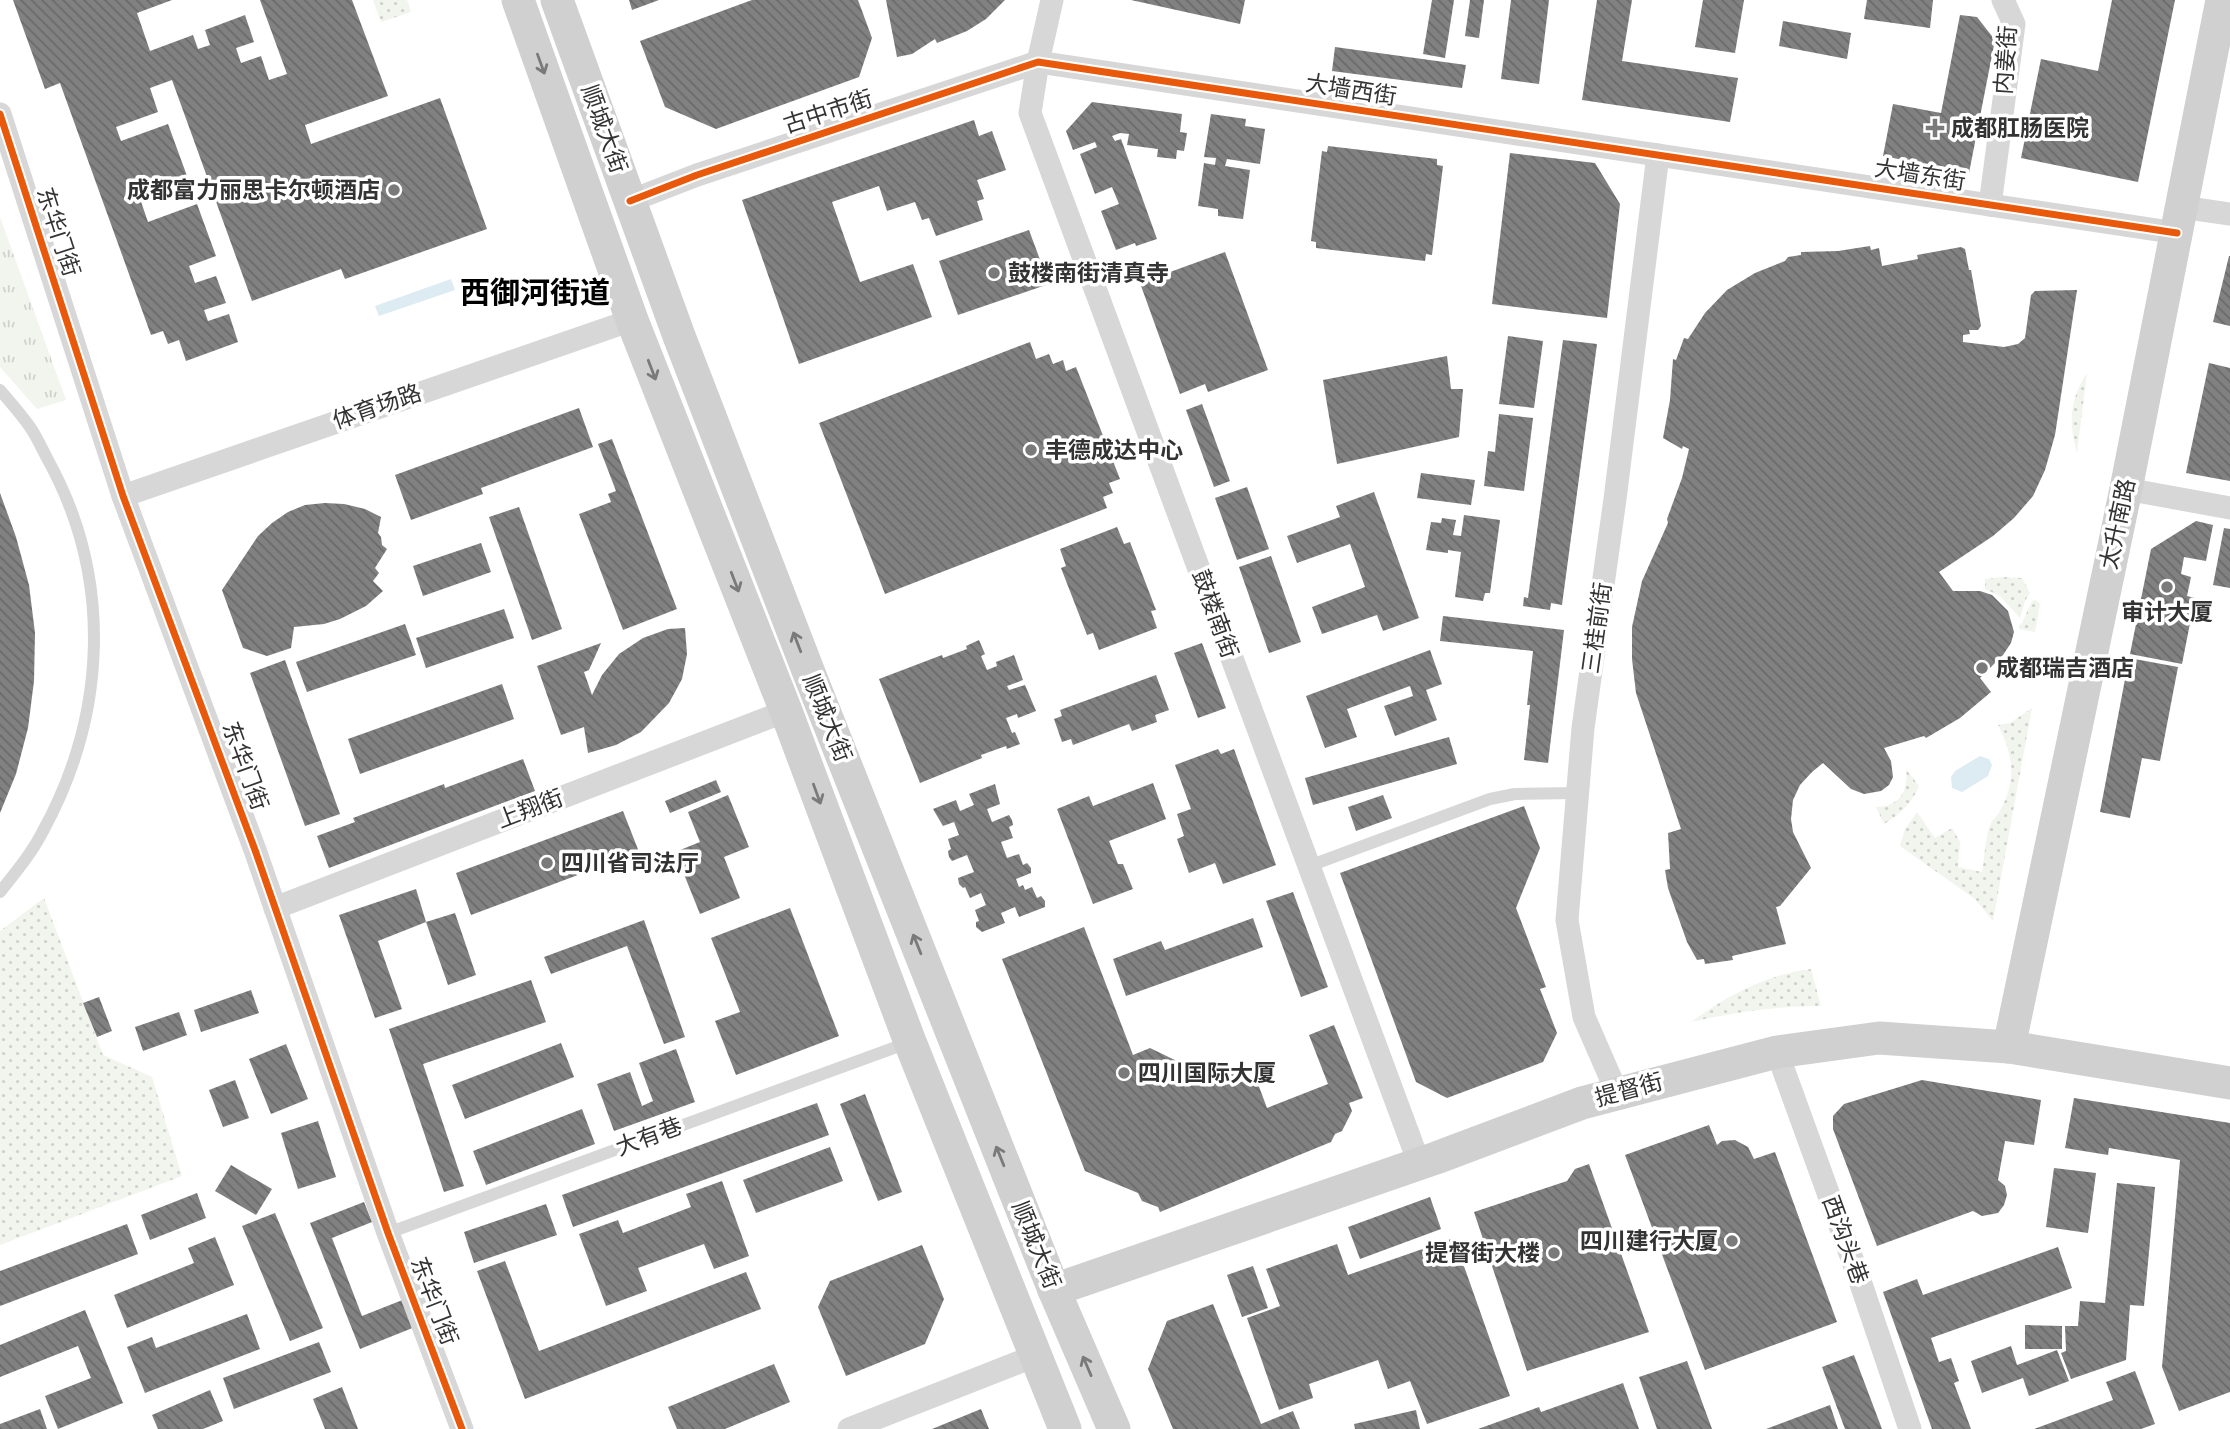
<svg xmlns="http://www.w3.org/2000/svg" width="2230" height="1429" font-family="'Roboto Condensed','Noto Sans SC',sans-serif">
  <defs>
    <pattern id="grass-tufts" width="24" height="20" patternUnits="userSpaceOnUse" patternTransform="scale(1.75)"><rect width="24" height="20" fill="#f1f5ed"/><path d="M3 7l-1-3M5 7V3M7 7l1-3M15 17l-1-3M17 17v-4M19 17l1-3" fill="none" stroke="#cfd2cc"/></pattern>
    <pattern id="park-dots" width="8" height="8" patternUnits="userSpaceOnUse" patternTransform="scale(1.75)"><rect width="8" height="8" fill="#f1f5ed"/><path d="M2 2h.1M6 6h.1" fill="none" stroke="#cfd2cc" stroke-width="1.8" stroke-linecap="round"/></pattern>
    <pattern id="building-back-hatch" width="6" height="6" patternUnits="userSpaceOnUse" patternTransform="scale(1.75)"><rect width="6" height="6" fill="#818181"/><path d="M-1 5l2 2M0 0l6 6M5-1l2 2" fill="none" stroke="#6a6a6a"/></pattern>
  </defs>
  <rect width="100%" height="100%" fill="#fff"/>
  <path fill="url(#grass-tufts)" d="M0 217 66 400 37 409 0 367Z"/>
  <g fill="url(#park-dots)">
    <path d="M373 0H407L411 12 381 22Z"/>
    <path d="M2087 373 2077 452C2068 422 2070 399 2087 373Z"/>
    <path d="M2002 577 2022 578 2030 593 2025 601 2020 618 2000 596 1985 589V579Z"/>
    <path d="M2036 600 2040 604 2035 632 2019 629V625L2022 623 2032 601Z"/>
    <path d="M2032 708 1993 921 1975 899 1900 846 1905 829 1917 812 1935 838 1952 828 1960 842 1958 867 1982 872C1985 857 1985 836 1991 823 1994 818 1999 814 2001 809 2017 779 2013 754 1998 725L2010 723Z"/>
    <path d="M1906 769 1919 786C1913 802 1898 816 1884 824L1876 807C1899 807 1909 791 1906 769Z"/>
    <path d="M44 898 103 1055 152 1077 182 1176 0 1245V931Z"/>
    <path d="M1811 969 1821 1006C1776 1006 1735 1012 1691 1022 1726 996 1768 974 1811 969Z"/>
  </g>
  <g fill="#ddebf3">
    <path d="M451 279 455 290 379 316 375 306Z"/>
    <path d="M1980 756 1989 759 1992 765 1988 776 1962 792 1952 788 1951 777 1955 771Z"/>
  </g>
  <g fill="url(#building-back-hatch)">
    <path d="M13 0H172L137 13 150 51 193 35 198 49 210 45 205 30 245 15 254 42 236 48 241 63 261 56 269 80 287 74 260 0H352L388 96 305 125 311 144 440 98 487 229 345 279 341 269 252 301 172 80 150 88 158 112 116 127 121 141 168 124 187 176 138 193 148 222 197 204 216 256 189 266 195 283 216 276 226 303 204 310 208 321 229 314 238 342 186 361 179 340 168 344 163 331 151 335 60 83 45 89Z"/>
    <path d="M629 0H659L632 10Z"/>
    <path d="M752 0H858L872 38 859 77 716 129 665 107 640 41Z"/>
    <path d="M886 0H1005L986 19 967 31 937 43 935 39 912 54 897 57Z"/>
    <path d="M1131 0H1245L1240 24Z"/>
    <path d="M1432 0H1454L1445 58 1423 54Z"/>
    <path d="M1470 0H1484L1479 38 1465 36Z"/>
    <path d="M1511 0H1549L1539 84 1501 79Z"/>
    <path d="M1597 0H1632L1622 61 1738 78 1730 122 1582 100Z"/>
    <path d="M1703 0H1744L1735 53 1695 47Z"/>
    <path d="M1867 0H1933L1930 28 1864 19Z"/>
    <path d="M2112 0H2175L2138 182 2021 158 2041 59 2098 71Z"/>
    <path d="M1960 15 1977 17 1995 40 1969 173 1883 156 1893 104 1941 113Z"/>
    <path d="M1783 21 1851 33 1847 59 1779 46Z"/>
    <path d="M1335 47 1466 65 1462 88 1332 71Z"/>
    <path d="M1092 102 1182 114 1180 132 1187 133 1184 151 1177 150 1176 159 1157 157 1158 149 1127 145 1129 134 1120 133 1112 136 1115 141 1121 139 1157 239 1136 246 1135 243 1116 250 1101 211 1119 204 1112 187 1095 194 1080 154 1097 147 1095 142 1073 150 1066 131Z"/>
    <path d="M1211 114 1246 119 1245 126 1265 129 1260 164 1227 159 1225 166 1250 170 1243 219 1218 216V209L1198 206 1204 163 1215 165 1216 158 1204 157Z"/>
    <path d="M974 120 979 136 992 131 1006 170 977 180 984 199 977 201 983 220 936 236 929 218 922 220 915 202 887 211 879 186 832 202 860 282 913 264 932 317 799 364 742 200Z"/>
    <path d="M1328 146 1437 159V165L1443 166 1432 255 1426 254 1425 261 1316 248V242L1311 241 1322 151 1327 152Z"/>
    <path d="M1510 153 1595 163 1620 204 1607 318 1492 304Z"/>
    <path d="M1029 230 1049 284 958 315 939 261Z"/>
    <path d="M1870 246 1871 250 1879 248 1882 266 1918 259 1917 255 1961 247 1965 249 1969 270H1971L1981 326 1978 330H1969L1970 334 1963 335V342L2004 347 2018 344 2025 338 2031 295 2035 291 2077 290 2055 435 2045 470 2033 496 2014 518 1993 536 1939 572 1953 591H1980L1992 595 2008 611 2014 632 2011 643 2003 655 1980 678 1991 692 1960 718 1926 738 1924 736 1884 748 1891 761 1893 777 1889 785 1881 791 1864 794 1851 789 1823 763 1812 772 1800 785 1793 800 1791 819 1793 832 1811 868 1780 906 1776 907 1786 944 1732 956 1733 960 1705 964 1704 959 1697 960 1687 942 1668 888 1665 870 1670 869 1668 833 1681 829 1636 693 1632 659V627L1642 581 1668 523 1667 519 1682 478 1689 449 1683 446 1682 449 1663 438 1670 400 1673 359 1676 360 1684 338 1688 339 1705 313 1727 290 1755 273 1785 261 1788 257 1801 255V252L1838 251Z"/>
    <path d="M1225 252 1268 370 1208 392 1205 384 1180 394 1140 283Z"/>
    <path d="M2229 256H2230V326L2213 322Z"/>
    <path d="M1508 336 1543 341 1534 408 1499 404Z"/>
    <path d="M1563 340 1597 344 1562 605 1551 603 1550 610 1523 606 1524 597 1528 598Z"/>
    <path d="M1030 342 1036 359 1049 354 1053 364 1063 360 1066 371 1076 367 1120 479 1109 483 1113 493 1103 497 1107 508 885 594 819 423Z"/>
    <path d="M1447 356 1451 389H1463L1459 437 1337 464 1323 380Z"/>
    <path d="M2209 363 2230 368V481L2186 473Z"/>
    <path d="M1202 404 1230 481 1214 487 1186 410Z"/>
    <path d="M579 408 593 447 481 488 483 494 411 520 395 475Z"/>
    <path d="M1499 414 1533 418 1524 491 1484 486 1488 451 1495 452Z"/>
    <path d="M612 439 677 609 623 630 579 514 611 502 608 494 616 491 598 444Z"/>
    <path d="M1421 473 1475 480 1471 505 1417 498Z"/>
    <path d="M1247 487 1269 549 1237 560 1215 498Z"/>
    <path d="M1374 492 1419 618 1383 631 1377 615 1322 634 1312 607 1365 587 1350 544 1297 563 1287 536 1340 517 1336 506Z"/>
    <path d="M0 493 16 537 29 585 35 633 34 681 28 728 16 774 0 813Z"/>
    <path d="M325 503 344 504 365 509 381 517 378 533 381 537 382 545 387 549 375 568 379 573 373 581 383 591 366 606 340 619 324 624 294 627 291 648 267 656 243 648 222 590 258 536 272 523 288 512 305 505Z"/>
    <path d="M519 507 562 629 532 640 489 517Z"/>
    <path d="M1464 515 1500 520 1490 593H1485L1483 601 1455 597 1461 552 1448 550V553L1426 550 1431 522 1441 523 1442 518 1456 520 1453 535 1461 536Z"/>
    <path d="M2196 521 2213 525 2206 561 2184 557 2181 574 2191 577 2187 596 2195 598 2182 664 2130 654 2151 549Z"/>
    <path d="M1117 527 1124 544 1130 542 1156 610 1151 611 1157 628 1099 650 1093 633 1087 635 1061 568 1066 566 1060 549Z"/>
    <path d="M2224 528 2230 529V588L2213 585Z"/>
    <path d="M481 543 491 572 423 596 413 566Z"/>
    <path d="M1271 556 1301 642 1269 653 1239 567Z"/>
    <path d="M504 609 514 638 426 668 416 638Z"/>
    <path d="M1443 616 1564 630 1548 763 1524 760 1530 705H1527L1533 651 1440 641Z"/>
    <path d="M405 624 416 655 307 692 296 662Z"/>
    <path d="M685 628 687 654 682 679 669 703 641 732 616 745 588 753 584 727 561 735 537 666 601 643 589 670 584 672 592 695 602 675 619 654 643 638 668 629Z"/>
    <path d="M979 640 985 654 981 656 987 670 997 666 996 662 1014 655 1023 680 1007 686 1009 690 1025 685 1036 711 1018 718 1017 714 1006 718 1012 733 1015 732 1020 744 1007 749 1006 746 981 755 982 758 920 783 879 679 942 655 943 658 967 649 966 646Z"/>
    <path d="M1202 643 1226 708 1198 718 1174 653Z"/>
    <path d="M1430 650 1442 684 1426 690 1437 720 1395 736 1384 706 1413 696 1410 686 1347 709 1357 737 1325 748 1306 696Z"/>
    <path d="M2129 658 2178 667 2160 761 2142 758 2130 818 2100 812Z"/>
    <path d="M285 660 340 814 305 826 250 673Z"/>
    <path d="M1156 675 1169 710 1155 715 1157 722 1132 731 1129 724 1073 745 1071 739 1062 742 1054 719 1062 716 1060 710Z"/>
    <path d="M502 684 514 719 360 774 348 739Z"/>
    <path d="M1449 737 1457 764 1313 805 1305 778Z"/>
    <path d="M1218 749 1221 754 1234 749 1276 865 1223 884 1215 863 1189 873 1177 839 1184 836 1177 814 1191 809 1175 765Z"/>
    <path d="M523 759 535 791 329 868 317 836 355 822 353 818 444 784 445 788Z"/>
    <path d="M716 780 721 792 670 813 665 801Z"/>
    <path d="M1153 783 1166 819 1109 841 1118 864H1123L1133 889 1093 904 1057 809 1089 796 1093 806Z"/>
    <path d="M995 784 1000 804 987 809 992 822 1009 815 1012 820 1013 825 1009 827 1013 838 1001 842 1007 858 1019 854 1023 865 1027 863 1031 868V873L1016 879 1019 887 1023 885 1025 890 1032 887 1037 898 1041 896 1045 901V907L1019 917 1015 907 1001 913 1005 923 982 932 976 927V922L979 921 975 910 986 905 981 893 970 898 965 887 963 888 959 884 958 878 974 872 967 855 952 861 949 857 948 851 951 849 948 839 959 835 954 822 943 826 933 809 956 800 960 811 974 805 969 794Z"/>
    <path d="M728 795 749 847 724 857 740 898 700 914 675 852 700 842 688 812Z"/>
    <path d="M1383 795 1392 818 1356 831 1348 807Z"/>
    <path d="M1524 806 1540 848 1516 908 1546 987 1540 989 1557 1033 1543 1062 1447 1098 1416 1082 1340 873Z"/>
    <path d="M623 811 639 852 471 915 456 873Z"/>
    <path d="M416 889 426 922 455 913 476 975 448 985 426 922 378 941 402 1009 375 1018 339 915Z"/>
    <path d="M1293 892 1328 987 1301 997 1266 901Z"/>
    <path d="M790 908 839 1036 736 1075 715 1021 740 1012 711 938Z"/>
    <path d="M1253 918 1263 947 1126 996 1113 959 1161 941 1165 950Z"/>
    <path d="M644 920 685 1037 664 1044 627 946 551 974 544 957Z"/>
    <path d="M1084 927 1133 1055 1150 1048 1212 1078 1236 1069 1241 1082 1255 1076 1267 1108 1328 1084 1309 1035 1334 1025 1363 1098 1349 1103 1352 1111 1342 1131 1335 1134 1331 1142 1160 1212 1158 1207 1142 1201 1138 1193 1085 1171 1002 959Z"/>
    <path d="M531 980 546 1022 423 1064 464 1186 444 1192 389 1029Z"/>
    <path d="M251 990 259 1013 201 1032 194 1010Z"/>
    <path d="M99 997 112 1031 97 1037 83 1003Z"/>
    <path d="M179 1012 187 1035 143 1051 135 1027Z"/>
    <path d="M561 1043 574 1077 465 1119 452 1085Z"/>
    <path d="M286 1044 308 1099 271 1114 249 1059Z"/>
    <path d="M676 1049 695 1102 614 1131 597 1084 630 1072 642 1106 653 1101 639 1063Z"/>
    <path d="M235 1080 249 1118 223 1127 209 1090Z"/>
    <path d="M1922 1080 2041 1100 2034 1145 2005 1141 1998 1180 2005 1186 2007 1195 2004 1205 1998 1213 1982 1216 1973 1211 1877 1246 1833 1129V1116L1844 1104Z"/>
    <path d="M865 1094 902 1192 878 1201 840 1104Z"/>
    <path d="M2074 1098 2230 1123V1392L2179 1411 2162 1367 2180 1160 2109 1148 2108 1155 2065 1148Z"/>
    <path d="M817 1103 829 1135 573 1227 562 1195Z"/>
    <path d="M582 1109 595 1144 486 1185 473 1151Z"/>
    <path d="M318 1121 336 1177 298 1189 281 1133Z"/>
    <path d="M1709 1125 1717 1145 1722 1141 1735 1140 1748 1147 1754 1159 1775 1152 1837 1322 1705 1370 1625 1155Z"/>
    <path d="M830 1147 843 1181 756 1213 743 1180Z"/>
    <path d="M1589 1164 1649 1332 1527 1371 1474 1212 1567 1181 1575 1169Z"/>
    <path d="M231 1165 272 1189 256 1215 215 1191Z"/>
    <path d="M2054 1168 2096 1173 2088 1233 2046 1227Z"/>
    <path d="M722 1181 749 1256 714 1269 704 1244 638 1268 647 1291 606 1306 579 1234 618 1220 623 1233 691 1207 686 1194Z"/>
    <path d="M2117 1183 2155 1187 2144 1306 2130 1305 2126 1360 2071 1379 2061 1353 2066 1351 2065 1326H2078L2080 1301 2105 1303Z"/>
    <path d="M197 1193 206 1218 150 1240 141 1215Z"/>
    <path d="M1430 1197 1441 1229 1360 1259 1348 1227Z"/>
    <path d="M364 1202 372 1222 332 1238 362 1316 405 1299 415 1327 360 1349 310 1223Z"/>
    <path d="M546 1204 557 1235 474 1263 464 1232Z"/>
    <path d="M275 1213 323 1328 290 1341 242 1226Z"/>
    <path d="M127 1224 138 1254 0 1306V1271Z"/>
    <path d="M215 1237 234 1285 127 1328 114 1295 194 1263 188 1248Z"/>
    <path d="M1454 1238 1510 1396 1427 1424 1410 1381 1388 1389 1378 1360 1309 1384 1313 1398 1279 1410 1247 1318 1280 1306 1266 1269 1337 1244 1348 1275Z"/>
    <path d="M922 1245 944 1299 925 1344 846 1376 818 1307 830 1281Z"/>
    <path d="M2058 1247 2072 1288 1931 1338 1939 1362 1951 1358 1959 1381 1954 1383 1971 1429H1932L1883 1292 1917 1279 1923 1295Z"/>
    <path d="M505 1261 539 1351 746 1272 761 1309 525 1399 477 1271Z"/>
    <path d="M1253 1266 1268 1308 1242 1317 1227 1275Z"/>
    <path d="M1213 1304 1261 1424 1293 1411 1300 1429H1173L1148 1369 1167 1321Z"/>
    <path d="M85 1310 123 1403 58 1429 45 1396 91 1378 78 1346 0 1377V1345Z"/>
    <path d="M247 1314 260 1349 145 1393 127 1347 152 1337 156 1348Z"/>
    <path d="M2025 1325 2062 1326V1349H2025Z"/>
    <path d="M319 1342 331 1372 234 1409 223 1378Z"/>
    <path d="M2011 1346 2017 1365 2057 1350 2069 1381 2029 1396 2023 1378 1982 1393 1971 1361Z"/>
    <path d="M1854 1355 1882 1429H1845L1822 1367Z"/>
    <path d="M1687 1361 1712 1429H1657L1639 1377Z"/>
    <path d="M774 1364 790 1402 725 1429H677L668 1407Z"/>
    <path d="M2135 1371 2155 1424 2141 1429H2034L2113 1400 2106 1382Z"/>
    <path d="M1623 1383 1639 1429H1478L1539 1407 1541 1412Z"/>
    <path d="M342 1387 358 1429H325L313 1399Z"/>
    <path d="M210 1390 223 1421 203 1429H158L152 1415Z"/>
    <path d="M1830 1405 1838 1429H1766Z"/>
    <path d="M40 1409 47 1429H0V1424Z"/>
    <path d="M981 1409 989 1429H932Z"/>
    <path d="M1416 1410 1420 1429H1355L1354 1424Z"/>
  </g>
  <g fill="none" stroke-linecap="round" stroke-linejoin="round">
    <g stroke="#d7d7d7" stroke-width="12">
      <path d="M0 390C10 402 21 414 30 427 37 437 42 449 48 460 113 578 107 714 43 831 32 853 15 873 0 892"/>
      <path d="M1309 866 1490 799 1515 794 1578 793"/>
      <path d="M388 1233 910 1042"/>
    </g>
    <g stroke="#d7d7d7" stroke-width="23">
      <path d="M1052 0 1038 62 1030 113 1419 1163"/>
      <path d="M0 114 123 496 255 850 388 1233 462 1429"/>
      <path d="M630 201 697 175 1038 62 2177 233"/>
      <path d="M1990 205 2014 24 2003 0"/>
      <path d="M2182 207 2230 214"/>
      <path d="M2126 489 2230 508"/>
      <path d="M123 496 632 320"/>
      <path d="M275 908 786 711"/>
      <path d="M1777 1052 1859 1278 1910 1429"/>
      <path d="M1618 1095 1584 1017 1567 920 1583 728 1615 499 1658 155"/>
      <path d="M849 1429 1035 1356"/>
    </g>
    <g stroke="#d0d0d0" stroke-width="33">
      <path d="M518 0 632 320 786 711 910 1042 1065 1429"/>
      <path d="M557 0 679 336 809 673 1054 1290 1114 1429"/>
      <path d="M2009 1047 2126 489 2222 0"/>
      <path d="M1054 1290 1436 1158 1582 1103 1777 1052 1879 1038 2009 1047 2230 1083"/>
    </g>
    <defs>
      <g id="cycleway">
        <path d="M0 114 123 496 255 850 388 1233 462 1429"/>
        <path d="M630 201 697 175 1038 62 2177 233"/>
      </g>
    </defs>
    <use href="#cycleway" stroke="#fff" stroke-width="11"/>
    <use href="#cycleway" stroke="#e8590c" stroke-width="7"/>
  </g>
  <defs><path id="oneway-shaft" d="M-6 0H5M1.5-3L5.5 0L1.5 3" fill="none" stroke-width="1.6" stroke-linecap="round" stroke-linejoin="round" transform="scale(1.75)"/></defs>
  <g stroke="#7a7a7a">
    <use href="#oneway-shaft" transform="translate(541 64) rotate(70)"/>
    <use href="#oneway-shaft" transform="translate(652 370) rotate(69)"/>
    <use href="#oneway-shaft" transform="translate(735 582) rotate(69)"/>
    <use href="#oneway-shaft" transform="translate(797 642) rotate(-111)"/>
    <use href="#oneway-shaft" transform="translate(817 794) rotate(70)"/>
    <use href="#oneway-shaft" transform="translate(917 944) rotate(-112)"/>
    <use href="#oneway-shaft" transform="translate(1000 1156) rotate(-112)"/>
    <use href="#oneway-shaft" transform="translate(1087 1366) rotate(-113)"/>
  </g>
  <g fill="#7a7a7a" stroke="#fff" stroke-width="2.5">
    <path d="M1931.5 117.5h7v7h7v7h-7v7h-7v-7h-7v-7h7z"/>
    <circle cx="394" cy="190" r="7"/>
    <circle cx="994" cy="273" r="7"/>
    <circle cx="1031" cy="450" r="7"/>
    <circle cx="2167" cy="587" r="7"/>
    <circle cx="1982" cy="668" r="7"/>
    <circle cx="547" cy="863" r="7"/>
    <circle cx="1124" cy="1073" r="7"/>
    <circle cx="1732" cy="1241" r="7"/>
    <circle cx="1554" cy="1253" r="7"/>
  </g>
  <g text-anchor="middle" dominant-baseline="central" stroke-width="7" stroke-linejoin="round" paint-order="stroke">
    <g font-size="23" fill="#333" stroke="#fff">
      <text transform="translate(2006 60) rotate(-86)">内姜街</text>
      <text transform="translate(1351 90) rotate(9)">大墙西街</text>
      <text transform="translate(828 112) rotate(-18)">古中市街</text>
      <text transform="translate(604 129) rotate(70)">顺城大街</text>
      <text transform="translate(1920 175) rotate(9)">大墙东街</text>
      <text transform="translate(58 232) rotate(72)">东华门街</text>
      <text transform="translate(377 407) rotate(-19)">体育场路</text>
      <text transform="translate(2118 524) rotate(-78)">太升南路</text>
      <text transform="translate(1215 614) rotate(70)">鼓楼南街</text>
      <text transform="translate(1597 628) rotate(-82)">三桂前街</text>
      <text transform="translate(827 718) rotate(68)">顺城大街</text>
      <text transform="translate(245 766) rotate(70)">东华门街</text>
      <text transform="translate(530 809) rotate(-21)">上翔街</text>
      <text transform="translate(1629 1090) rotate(-15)">提督街</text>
      <text transform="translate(649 1137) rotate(-20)">大有巷</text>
      <text transform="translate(1845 1240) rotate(70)">西沟头巷</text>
      <text transform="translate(1036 1245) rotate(68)">顺城大街</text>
      <text transform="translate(434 1301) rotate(69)">东华门街</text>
    </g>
    <g font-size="23" font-weight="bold" fill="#333" stroke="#fff" text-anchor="start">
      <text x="1951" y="128">成都肛肠医院</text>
      <text x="380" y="190" text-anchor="end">成都富力丽思卡尔顿酒店</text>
      <text x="1008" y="273">鼓楼南街清真寺</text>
      <text x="1045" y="450">丰德成达中心</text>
      <text x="2167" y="612" text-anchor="middle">审计大厦</text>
      <text x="1996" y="668">成都瑞吉酒店</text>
      <text x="561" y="863">四川省司法厅</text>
      <text x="1138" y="1073">四川国际大厦</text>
      <text x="1718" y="1241" text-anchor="end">四川建行大厦</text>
      <text x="1540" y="1253" text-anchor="end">提督街大楼</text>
    </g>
    <g font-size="30" font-weight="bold" fill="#000" stroke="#fff">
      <text x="535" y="292">西御河街道</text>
    </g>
  </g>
</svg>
